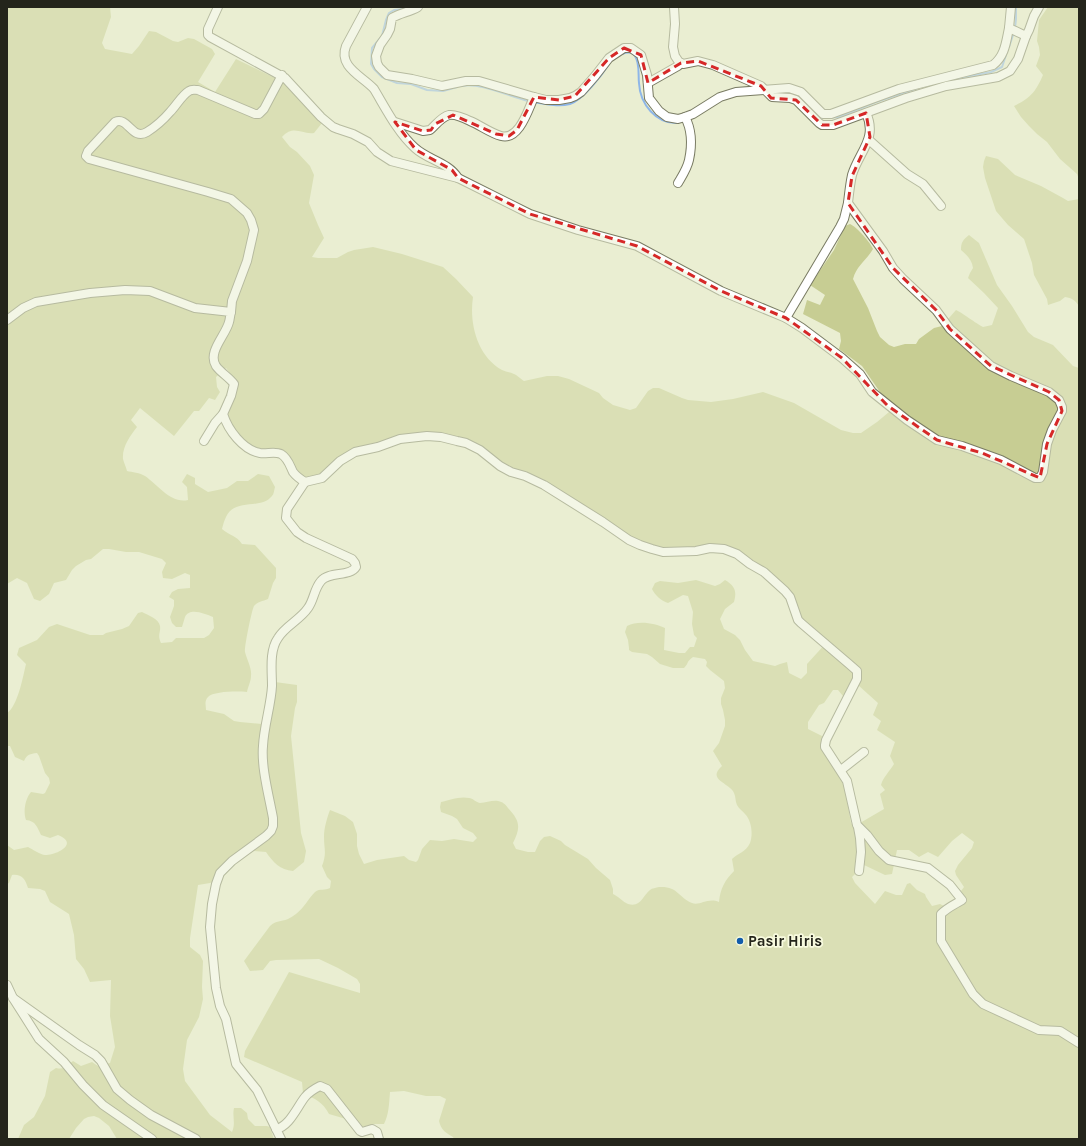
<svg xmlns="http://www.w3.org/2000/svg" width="1086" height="1146" font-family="Karla,sans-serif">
  <rect width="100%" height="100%" fill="#eaeed2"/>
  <g fill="#c7cd93" fill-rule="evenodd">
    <path d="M7 7H110L111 17 102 43 105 49 132 54 139 46 149 31 156 32 173 41 178 42 188 38 194 39 212 49 215 54 198 82 215 92 236 59 283 82 322 123 314 133C302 135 294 124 282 137L290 147 297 152 310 166 314 175 309 203 318 225 324 238 312 257 318 258H337L348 252 354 250 373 247 402 254 443 267 456 279 473 297C469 323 477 356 502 370 506 372 510 372 514 374 517 375 521 379 524 381L547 376H558L569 379 599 393 603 398 613 405 630 410 636 408 648 391 653 388H659L682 398 688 400 711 402 733 399 763 392 794 403 841 430 853 433H861L877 422 889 412 891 404 882 395 862 366 839 349 841 341 840 333 803 314 807 300 820 305 825 295 810 285 834 250 845 226 850 224C857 227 870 242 873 249 866 261 857 265 853 279L868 308 877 331 880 337 889 345 894 347 905 344H916L919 339 934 328 942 326 956 310C961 312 977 324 983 327L992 325 998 308 984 293 968 278 970 273 973 268C972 260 967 255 961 250 961 242 963 240 969 235L979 243 997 285 1012 306 1028 332 1034 337 1053 345 1073 366 1079 368V1139H454L453 1137C446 1133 441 1130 439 1121L446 1099 440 1096H426L404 1091 390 1092C389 1104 389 1114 384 1124H375L357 1128 346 1119 329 1114C323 1102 315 1099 303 1093L302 1082 244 1057 245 1051 289 972 360 993V984L357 979 338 968 319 959 276 960 270 961 263 970 250 971 244 961 270 926C277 920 280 922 288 919 290 918 293 916 296 914 304 908 308 899 315 892 320 888 325 891 330 888L331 881 327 877 322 866C327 853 324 849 324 837 324 828 327 818 330 810L345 816 353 822 357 834V846L359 854 364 864 377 860 404 856 409 860 416 862 418 860 422 849 430 840 442 841 454 839 473 842 477 838 473 833 463 828 457 819 452 816 441 812 440 807 441 802C449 800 460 796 469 798 473 798 475 802 480 803 486 803 492 800 498 801 503 802 505 804 508 808 520 821 521 827 513 843L516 849 528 852H535L540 841 544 837 550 836 561 841 565 845 588 859 596 868 610 880 613 889V894C618 896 623 902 628 904 641 908 643 895 650 890 652 888 656 888 659 887 678 886 678 897 692 903 700 906 708 897 719 902 720 889 725 880 734 871L732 859C738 853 746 852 750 843 753 835 752 821 745 814 743 811 739 809 737 805 735 801 736 797 734 793 730 783 706 780 722 766L713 751 719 743 725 726V720L723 710 721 704V698L725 688 724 681 710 670 706 666 707 662 705 659 693 657C686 662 689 663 684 668H673L660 664 652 657 647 654 632 652 629 650V648L628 640 625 632 627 626C638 620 655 623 665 628L664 650 679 653H685L690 647H694L697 638 694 635 692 624 693 612 688 596 683 595 668 603C661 601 655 595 652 589L655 583 660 581 678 583 696 580 715 586 720 584 725 580C735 586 737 591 734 602L725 609 720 619 724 629 735 635 740 640 745 650 753 661 775 666 780 664 787 662 789 673 801 679 807 673V664L827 642 803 622 796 607 739 552 695 548 663 549 631 538 512 469 441 434 377 444 321 475 305 479 296 471 289 458 258 450 246 443 238 435 226 415 232 376 226 368 216 377 217 387 220 392 215 400 209 398 199 411H194L174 436 140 408 131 420 137 427C130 436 122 447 123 459 124 463 126 467 127 471 132 472 140 473 145 476 158 485 171 504 188 500L187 487 182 482 187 474 195 478V484L208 492 227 488 237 481H248L258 474 269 476 275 487C274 490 274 494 272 496 261 510 234 498 226 517 224 521 223 525 222 529 230 536 236 535 242 544L255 545 276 568V578L273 583 268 599C263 601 257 602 254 606 252 609 244 648 245 652 247 660 252 668 251 676 251 681 248 687 247 692 239 691 213 691 208 697 204 701 206 706 206 710L224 714 234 721 240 722 262 724 265 704 273 693 275 682 297 685V702L295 708 291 736 301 833 306 851 304 862 293 871C280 870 273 862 266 852L254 851 238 861 223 877 210 883 198 885 190 938V947L200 955 203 961 202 987 203 999 199 1017 187 1040 183 1069 185 1081 210 1115 232 1132C236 1123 232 1116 234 1108H241L247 1113 248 1119 255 1126H267L270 1127 274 1139H117L109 1126 99 1118 94 1116 88 1117 84 1119 76 1128 69 1139H18L24 1125 34 1117 45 1096 50 1072 56 1068C65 1070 66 1066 73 1061L81 1066 92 1062 98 1066 110 1063 115 1047 110 1016 111 980 90 982 84 969 76 959 74 935 69 914 50 902 45 891 40 889 28 888C25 879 22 874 12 875L9 883 7 884V845L14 850 28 847C32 849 41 855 45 855 58 855 79 843 58 835L50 838 41 835C37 827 36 821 26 820 23 812 25 799 31 792L43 794 45 793 50 783 49 778 45 773 39 756 37 753C30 754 27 754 24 761L15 757 10 746H7V713C18 706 23 676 26 664L17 655 19 648 37 640 49 627 57 624 90 635H103L106 633 122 629 129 626 138 613 142 612C148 615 159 619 160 626 161 633 157 634 161 643L172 642 176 638H204L209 635 214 628 213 617C205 614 190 607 185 617 184 620 183 624 182 627H176L172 623 170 617 174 606V600L169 597 172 592 178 589 190 588V575L185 573 172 579 163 578 162 572 166 563 162 559 139 552H126L109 549H103L91 559 86 560 76 566 72 570 66 580 54 583 49 594 40 601 34 599 27 583 17 578 7 584ZM852 684 858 685 878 703 873 715 881 721 877 730 895 742 890 756 894 764C890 771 883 777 881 785L885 790 880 794 884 809 860 823 853 825 851 823 845 789 841 778 821 745 822 736 808 729V722L819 705 824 703 833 690H838L843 696ZM962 833 974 842 972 848 958 865 955 871 956 875 964 887 961 891 963 897 959 908 950 909 940 904 932 906 926 897 925 894 917 890 910 883 907 884 902 895H896L885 891 875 904 855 883 852 877 864 865 885 875 892 874 897 850H909L919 857 928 852 938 857 952 841Z"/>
    <path d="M1048 7H1079V179L1077 174 1060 159 1047 142 1037 134 1029 126 1021 117 1014 106C1031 98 1036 91 1043 75L1036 66 1040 55 1039 47 1037 41 1039 20Z"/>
    <path d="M986 156 998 159 1015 175 1041 186 1063 198 1068 201 1079 199V306C1075 300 1072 298 1065 297L1060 301 1048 305 1047 299 1034 275 1032 263 1024 239 1008 225 996 211 985 178 983 167 984 161Z"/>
  </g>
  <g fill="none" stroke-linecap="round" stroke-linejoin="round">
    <g stroke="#8eb6e8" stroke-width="2">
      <path d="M404 9 394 10 389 13 386 20 382 36 372 48 371 64 374 69 382 77 397 83 411 84 427 90 443 91 457 87"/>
      <path d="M1015 28 1016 19V7"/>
      <path d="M1009 47 1014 32"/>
      <path d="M622 54C627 52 632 51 635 56 640 63 638 75 639 83 640 104 656 124 678 123"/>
      <path d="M949 80 991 72 1002 67 1006 55"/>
      <path d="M462 86C481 82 510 97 529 101"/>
      <path d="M533 102C545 104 558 107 570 104 583 100 602 75 609 64"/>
      <path d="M812 108 817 115 821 118 839 117 876 102 918 88"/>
    </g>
    <defs>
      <g id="minor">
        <path d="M218 7 208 29V35L210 37 285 78 321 117 333 127 338 129 353 134 368 142 377 152 391 161 458 178 530 214 578 230 637 246 721 291 786 318 802 328 842 358 860 374 872 392 907 420 937 440 962 446 1001 460 1035 478H1040L1043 472 1047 444 1052 430 1062 411V407L1059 400 1049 392 1011 376 991 366 950 329 936 310 903 279 893 268 883 251 848 203C849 194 850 184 852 175 859 152 878 138 866 113"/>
        <path d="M367 7 346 46C338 67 362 76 374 89 386 109 398 133 415 148 428 160 448 162 458 178"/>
        <path d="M418 7C410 12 400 13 392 18L390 29 387 35 380 45 376 56 377 63 379 67 387 75 412 79 442 86 466 81H479L534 97 546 100H559L570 98 575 96 581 92 595 76 609 58 624 48H631L641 55 647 75 649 98 659 111 667 117 678 119 685 117 693 114 720 97 736 92 789 88 801 92 823 114H831L899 89 993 65C1005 56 1006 42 1009 28"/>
        <path d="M674 7 675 24 673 47 675 56 679 62 683 64 698 61 713 65 761 86 772 97 790 98 796 100 819 123 822 125H833L906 98 946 86 998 77 1010 71 1018 59 1026 36 1029 30 1034 16 1039 7"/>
        <path d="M1011 7 1009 28 1026 36"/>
        <path d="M648 83 678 66 681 63"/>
        <path d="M395 122 423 131 430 130C436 125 441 117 449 115 456 114 464 118 470 121 480 125 490 133 501 136 519 141 528 110 534 97"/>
        <path d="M869 140 907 174 923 184 941 206"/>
        <path d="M678 183C682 176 687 169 689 160 692 146 692 130 685 117"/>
        <path d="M231 312 232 301 247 261 254 230 251 220 247 213 231 199 208 192 89 159 86 156 88 151 115 122C128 116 132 141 147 132 155 127 164 119 170 112 176 106 182 95 189 91 192 89 195 90 198 90L255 114H259L264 109 282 75"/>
        <path d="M786 318 840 227 844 219 848 203"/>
        <path d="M7 320 23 308 36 302 90 293 125 290 150 291 195 308 231 312C230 315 230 319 229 322 226 335 207 352 216 366 221 373 229 377 234 384L231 396 223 414C228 430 243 450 260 453 267 454 275 451 281 454 288 458 290 466 293 472 296 476 300 479 305 482L322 478 340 461 355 452 378 447 400 439 427 436 441 437 457 441 466 443 480 450 500 466 511 472 525 476 544 485 603 522 629 540 640 545 652 549 663 552 696 551 710 548 724 549 737 554 750 564 764 572 785 591 790 597 798 620 801 623 849 664 857 671V679L826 740 825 745V747L847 781 857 825 867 835 879 851 889 860 928 868 950 885 962 900C954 905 948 907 941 914V941L973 994 983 1004 1039 1030 1060 1031 1079 1043"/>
        <path d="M204 441 215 423 223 414"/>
        <path d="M841 770 864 752"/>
        <path d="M858 827 860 838 861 852 859 871"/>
        <path d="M7 985 13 998 39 1039 64 1062 83 1085 103 1105 152 1139"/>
        <path d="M13 998 79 1045 95 1055 101 1061 117 1089 130 1100 151 1115 196 1139"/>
        <path d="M276 1129C289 1127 297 1107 305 1097 309 1092 314 1089 320 1086L327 1089 360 1131 362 1132 372 1129 377 1132 379 1139"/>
        <path d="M281 1139 257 1090 236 1064 226 1019 220 1006 216 988 210 927 212 904 216 884 220 873 232 861 266 836 271 831 273 826V818C269 796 261 767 263 746 264 726 271 705 272 686 272 671 269 651 278 638 285 626 300 620 308 608 314 600 314 589 321 581 329 571 350 577 356 567L355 563 352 559 306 538 297 532 286 518 287 509 305 482"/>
      </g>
    </defs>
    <use href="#minor" stroke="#797b63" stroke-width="10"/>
    <use href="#minor" stroke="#fff" stroke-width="8"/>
  </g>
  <path d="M0 0H1086V1146H0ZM624 48 641 55 648 83 681 63 698 61 761 86 771 98 796 100 822 125H833L866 113 870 137 852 176 848 203 893 268 936 310 950 329 991 366 1049 392 1059 400 1062 411 1047 444 1040 478 982 453 937 440 888 406 842 358 786 318 721 291 637 246 530 214 458 178 452 170 416 150 395 122 423 131 431 130 435 124 453 115 496 134 509 136 517 130 534 97 559 100 575 96 609 58Z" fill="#eaeed2" fill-opacity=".55" fill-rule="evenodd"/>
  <path fill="none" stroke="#d62828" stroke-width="3" stroke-dasharray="8 5" stroke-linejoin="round" d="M624 48 641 55 648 83 681 63 698 61 761 86 771 98 796 100 822 125H833L866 113 870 137 852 176 848 203 893 268 936 310 950 329 991 366 1049 392 1059 400 1062 411 1047 444 1040 478 982 453 937 440 888 406 842 358 786 318 721 291 637 246 530 214 458 178 452 170 416 150 395 122 423 131 431 130 435 124 453 115 496 134 509 136 517 130 534 97 559 100 575 96 609 58Z"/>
  <circle fill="#125cab" stroke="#f8fbdf" stroke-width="1.5" cx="740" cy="941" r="4"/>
  <g text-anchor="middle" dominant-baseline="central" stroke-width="3.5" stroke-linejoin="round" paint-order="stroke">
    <g font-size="15" font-weight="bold" fill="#24251b" stroke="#f8fbdf" text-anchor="start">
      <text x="748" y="941">Pasir Hiris</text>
    </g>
  </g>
  <rect width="1086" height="1146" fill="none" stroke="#24251b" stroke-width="16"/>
</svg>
